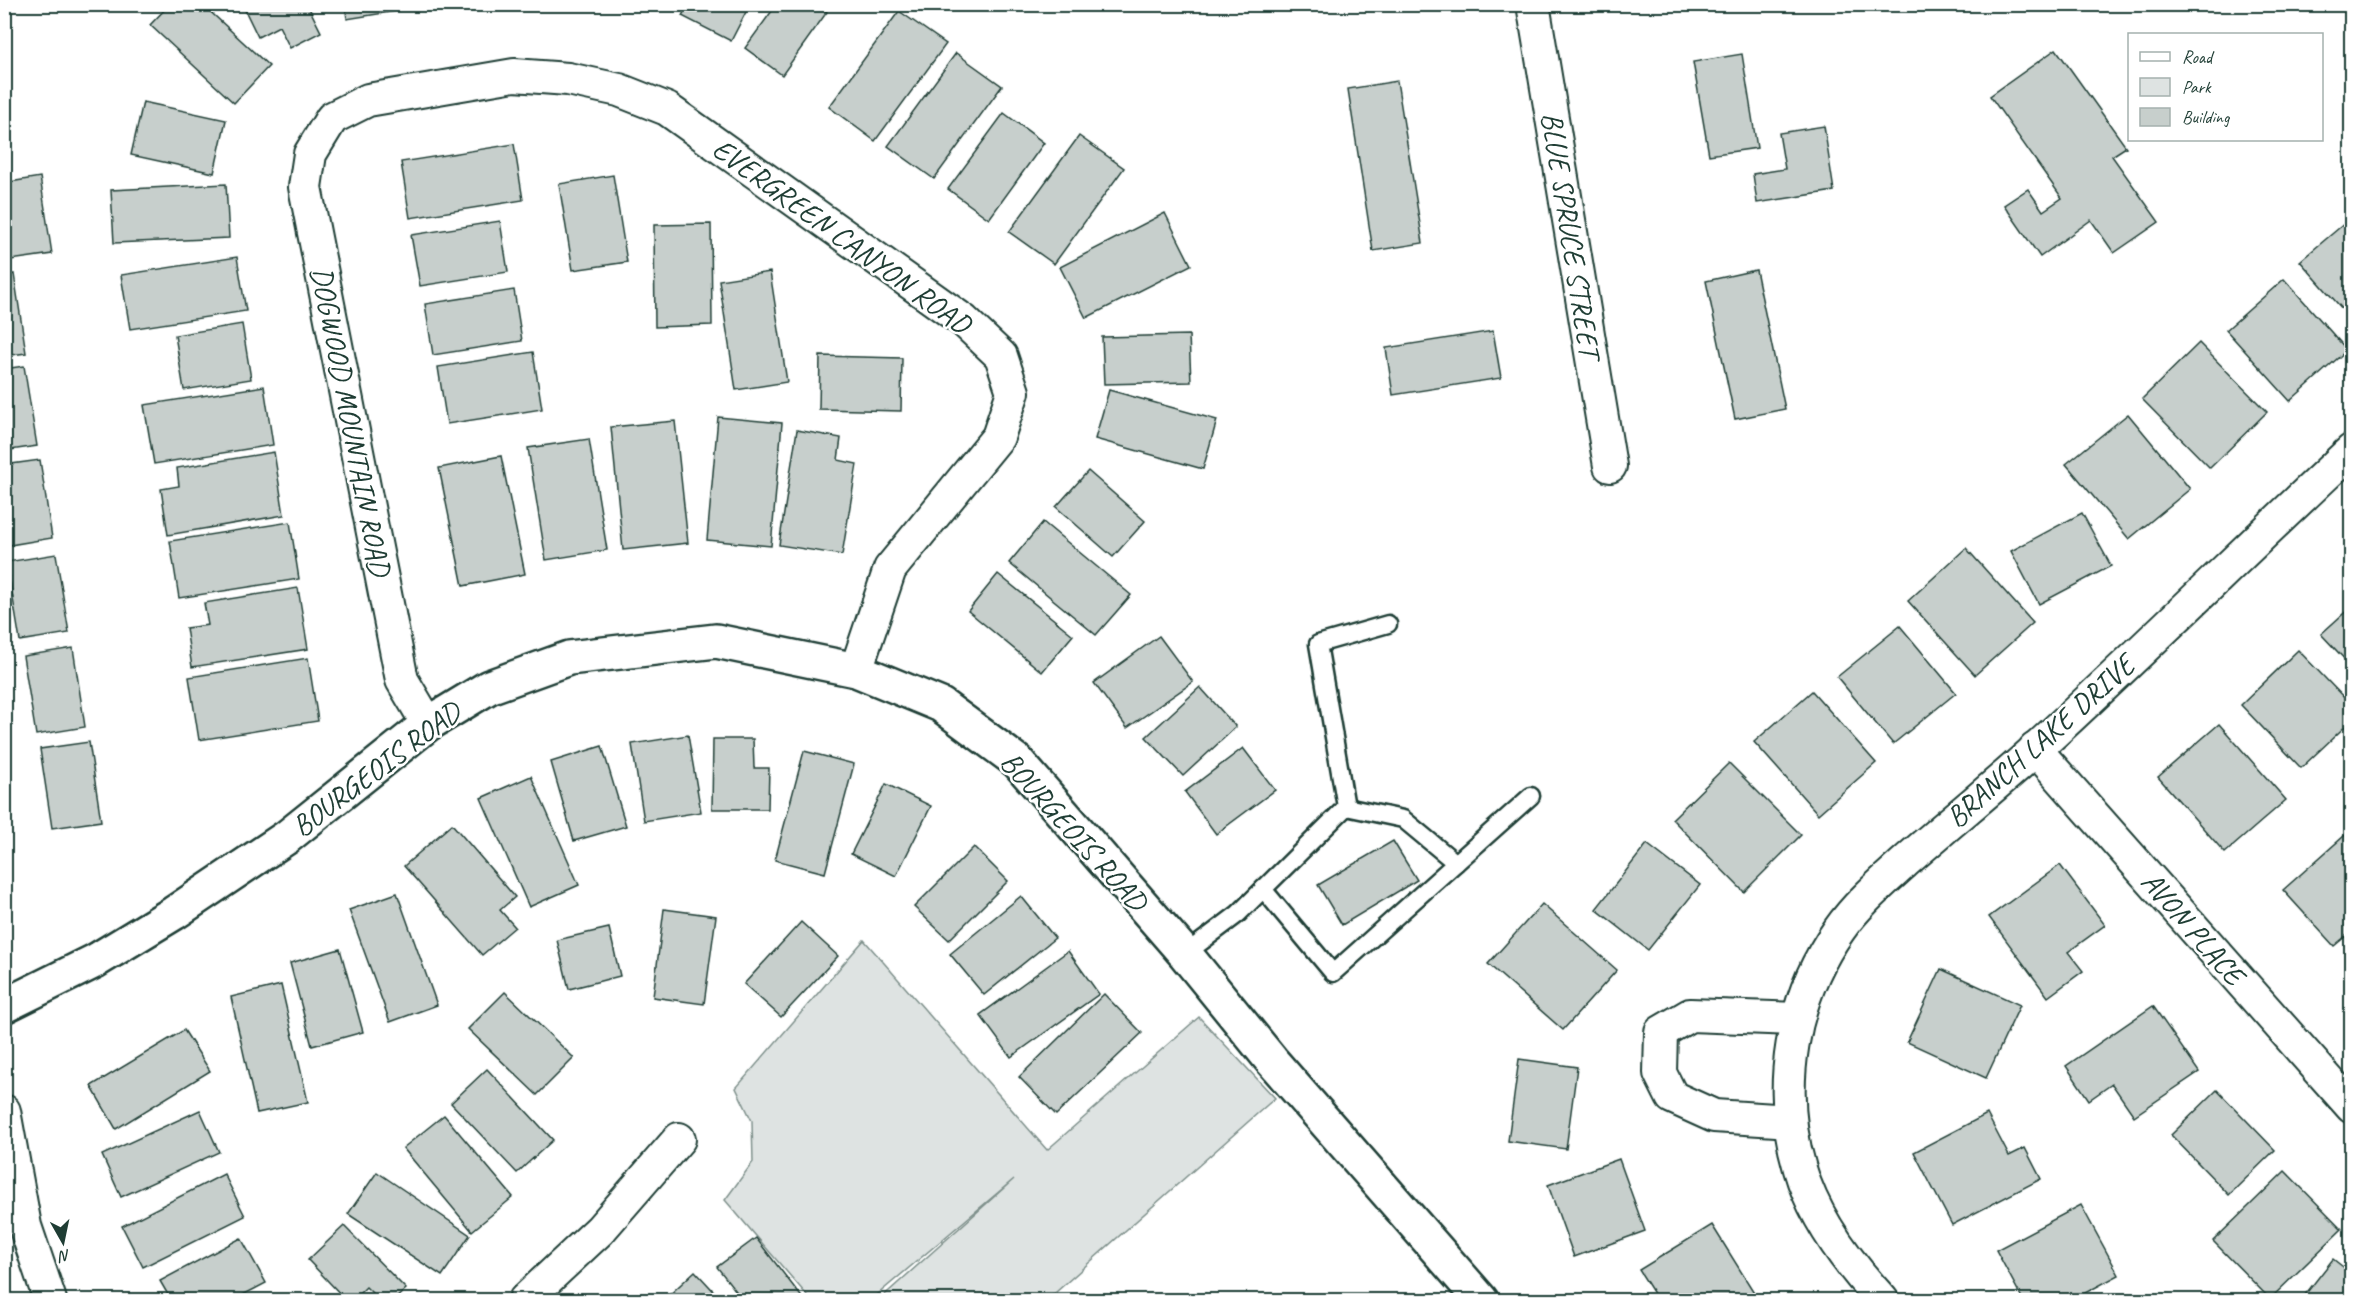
<svg xmlns="http://www.w3.org/2000/svg" width="2356" height="1305" font-family="Caveat,sans-serif">
  <rect width="100%" height="100%" fill="#fff"/>
  <filter id="ink" filterUnits="userSpaceOnUse"><feTurbulence type="fractalNoise" baseFrequency=".0167" numOctaves="2"/><feDisplacementMap in="SourceGraphic" scale="12" xChannelSelector="R" yChannelSelector="G"/><feConvolveMatrix kernelMatrix="1 2 1 2 8 2 1 2 1" color-interpolation-filters="sRGB"/></filter>
  <g filter="url(#ink)">
    <path fill="#dee3e2" stroke="#7e908b" stroke-width="1.5" d="M864 940 1047 1150 1199 1017 1275 1098 1047 1300H879L1014 1179 871 1300H811L725 1200 753 1162 752 1121 736 1088Z"/>
    <g fill="#c7cfcc" stroke="#1f3d34" stroke-width="1.5">
      <path d="M170 4H202L269 66 234 103 150 25Z"/>
      <path d="M242 4H307L321 32 290 48 279 26 258 37Z"/>
      <path d="M345 4H402V10L347 19Z"/>
      <path d="M688 4H750L731 41 682 16Z"/>
      <path d="M777 4H816L827 12 782 75 745 48Z"/>
      <path d="M899 11 946 44 875 141 829 107Z"/>
      <path d="M2056 49 2126 147 2112 156 2159 222 2114 253 2091 220 2040 257 2004 205 2028 189 2043 211 2062 198 1990 96Z"/>
      <path d="M956 53 1002 86 934 179 888 146Z"/>
      <path d="M1742 54 1757 148 1709 155 1693 62Z"/>
      <path d="M1397 81 1423 243 1373 251 1348 89Z"/>
      <path d="M143 102 226 120 214 173 131 155Z"/>
      <path d="M1004 113 1044 143 989 219 948 189Z"/>
      <path d="M1824 126 1834 191 1757 203 1753 174 1785 169 1779 133Z"/>
      <path d="M1079 136 1124 168 1054 264 1009 232Z"/>
      <path d="M514 144 523 200 410 218 401 162Z"/>
      <path d="M613 175 627 262 573 270 559 184Z"/>
      <path d="M40 177 52 254 4 261V183Z"/>
      <path d="M226 184 229 238 114 243 111 190Z"/>
      <path d="M1165 213 1191 265 1086 318 1060 267Z"/>
      <path d="M2352 217V320L2300 261Z"/>
      <path d="M500 221 508 272 420 286 411 235Z"/>
      <path d="M711 224 712 325 655 327 654 225Z"/>
      <path d="M237 257 246 311 130 329 121 275Z"/>
      <path d="M1756 270 1785 409 1735 419 1706 281Z"/>
      <path d="M770 272 787 382 736 390 719 280Z"/>
      <path d="M14 274 26 353 4 356V276Z"/>
      <path d="M2284 279 2347 350 2290 401 2226 330Z"/>
      <path d="M514 290 522 341 433 355 425 304Z"/>
      <path d="M242 324 251 379 184 390 175 335Z"/>
      <path d="M1493 331 1501 378 1393 395 1386 348Z"/>
      <path d="M1189 335 1191 382 1104 384 1102 337Z"/>
      <path d="M2199 343 2267 412 2210 468 2142 399Z"/>
      <path d="M533 352 542 409 447 424 438 367Z"/>
      <path d="M820 356 902 358 901 411 819 409Z"/>
      <path d="M24 366 37 446 4 451V369Z"/>
      <path d="M264 386 273 445 154 464 144 405Z"/>
      <path d="M1109 390 1217 420 1203 469 1095 439Z"/>
      <path d="M2128 414 2190 489 2129 539 2066 464Z"/>
      <path d="M718 417 782 423 771 546 707 540Z"/>
      <path d="M675 421 688 543 623 550 611 427Z"/>
      <path d="M797 430 841 438 838 460 857 464 842 555 779 545Z"/>
      <path d="M589 439 607 550 546 560 528 448Z"/>
      <path d="M274 452 284 515 168 535 161 489 179 486 177 468Z"/>
      <path d="M501 456 525 574 463 586 439 468Z"/>
      <path d="M40 460 52 538 4 546V465Z"/>
      <path d="M1088 471 1145 521 1113 557 1056 507Z"/>
      <path d="M2082 513 2111 566 2039 604 2011 551Z"/>
      <path d="M290 522 299 579 179 598 170 541Z"/>
      <path d="M1043 522 1131 595 1096 635 1009 563Z"/>
      <path d="M1966 548 2033 623 1975 675 1908 601Z"/>
      <path d="M56 554 69 633 20 641 7 562Z"/>
      <path d="M998 574 1073 635 1042 672 968 611Z"/>
      <path d="M298 588 308 649 192 667 186 628 208 625 204 603Z"/>
      <path d="M2352 606V667L2321 634Z"/>
      <path d="M1900 626 1956 693 1893 744 1837 677Z"/>
      <path d="M1159 636 1193 682 1127 728 1094 683Z"/>
      <path d="M73 648 85 727 36 735 23 656Z"/>
      <path d="M2298 650 2352 706V720L2301 768 2241 705Z"/>
      <path d="M308 658 318 721 199 740 189 677Z"/>
      <path d="M1200 687 1236 727 1183 776 1146 737Z"/>
      <path d="M1812 691 1876 763 1818 814 1754 742Z"/>
      <path d="M2219 724 2286 800 2225 853 2158 777Z"/>
      <path d="M688 735 701 812 644 821 632 744Z"/>
      <path d="M713 739H753L754 768H769L768 809H712Z"/>
      <path d="M89 742 101 821 52 828 40 749Z"/>
      <path d="M602 746 626 826 574 841 551 762Z"/>
      <path d="M1243 748 1275 790 1216 834 1185 792Z"/>
      <path d="M804 751 854 764 825 873 775 860Z"/>
      <path d="M1729 763 1801 835 1744 892 1672 819Z"/>
      <path d="M531 776 579 885 529 907 481 798Z"/>
      <path d="M886 784 931 806 896 876 851 854Z"/>
      <path d="M452 824 515 897 500 910 515 927 482 955 404 866Z"/>
      <path d="M2352 829V931L2334 946 2283 890Z"/>
      <path d="M1393 841 1417 880 1342 925 1318 885Z"/>
      <path d="M1647 844 1700 885 1648 950 1596 909Z"/>
      <path d="M974 847 1008 881 949 940 914 907Z"/>
      <path d="M2060 865 2105 925 2068 952 2083 971 2048 997 1989 917Z"/>
      <path d="M397 893 437 1005 390 1022 349 910Z"/>
      <path d="M1021 896 1055 938 984 995 950 954Z"/>
      <path d="M1542 904 1617 970 1563 1030 1488 964Z"/>
      <path d="M664 909 716 916 704 1004 653 997Z"/>
      <path d="M801 922 838 956 781 1017 744 984Z"/>
      <path d="M609 928 620 976 569 989 557 940Z"/>
      <path d="M340 949 363 1032 312 1046 290 963Z"/>
      <path d="M1068 951 1099 994 1011 1057 980 1015Z"/>
      <path d="M1941 969 2020 1005 1986 1078 1907 1042Z"/>
      <path d="M281 985 308 1102 257 1113 231 997Z"/>
      <path d="M505 992 574 1058 537 1095 468 1029Z"/>
      <path d="M1104 994 1142 1033 1056 1115 1019 1077Z"/>
      <path d="M2153 1006 2199 1072 2134 1116 2112 1084 2089 1100 2066 1066Z"/>
      <path d="M184 1030 210 1071 116 1129 91 1086Z"/>
      <path d="M1519 1059 1577 1067 1566 1149 1508 1141Z"/>
      <path d="M487 1069 553 1140 517 1173 451 1103Z"/>
      <path d="M2217 1090 2275 1150 2229 1195 2171 1135Z"/>
      <path d="M200 1110 219 1152 121 1197 102 1155Z"/>
      <path d="M1987 1114 2009 1156 2025 1148 2041 1179 1952 1225 1914 1152Z"/>
      <path d="M444 1115 513 1197 472 1231 403 1148Z"/>
      <path d="M1619 1159 1645 1231 1574 1257 1548 1185Z"/>
      <path d="M2285 1171 2342 1229 2270 1299 2213 1241Z"/>
      <path d="M377 1172 470 1235 442 1276 348 1214Z"/>
      <path d="M224 1174 245 1216 143 1267 122 1226Z"/>
      <path d="M2081 1205 2119 1275 2072 1300H2023L1996 1250Z"/>
      <path d="M1712 1225 1755 1294 1745 1300H1658L1639 1270Z"/>
      <path d="M344 1226 406 1289 394 1300H379L366 1287 353 1300H346L308 1260Z"/>
      <path d="M241 1238 266 1283 233 1300H171L160 1281Z"/>
      <path d="M756 1238 804 1300H743L717 1267Z"/>
      <path d="M2333 1259 2352 1274V1300H2301Z"/>
      <path d="M695 1271 722 1300H664Z"/>
    </g>
    <g fill="none" stroke-linecap="round" stroke-linejoin="round">
      <defs>
        <g id="lane">
          <path d="M1346 807 1318 644 1388 624"/>
          <path d="M1263 889 1333 973 1456 863"/>
          <path d="M1185 954 1238 914 1346 807 1403 819 1456 863 1531 796"/>
        </g>
        <g id="street">
          <path d="M1533 4 1610 466"/>
          <path d="M428 724 402 680 305 187 310 154 332 118 368 100 514 75 568 79 619 90 667 109 964 321 1001 356 1013 392 998 437 890 569 856 670"/>
          <path d="M2035 749 2352 1107"/>
          <path d="M4 1111 25 1226 50 1300"/>
          <path d="M1790 1121 1714 1116 1672 1097 1660 1073 1661 1032 1690 1015 1797 1019"/>
          <path d="M525 1300 600 1230 679 1139"/>
          <path d="M1882 1300C1848 1263 1814 1218 1800 1169 1776 1088 1791 998 1839 930 1857 904 1882 883 1905 862 1948 824 1993 788 2036 749 2143 651 2246 549 2352 450"/>
        </g>
        <path id="secondary" d="M4 1006 95 961 174 913 287 837 428 724 489 687 569 658 716 641 856 670 941 705 1018 762 1185 954 1272 1061 1481 1300"/>
      </defs>
      <use href="#lane" stroke="#1f3d34" stroke-width="21"/>
      <use href="#street" stroke="#1f3d34" stroke-width="36"/>
      <use href="#secondary" stroke="#1f3d34" stroke-width="38"/>
      <use href="#lane" stroke="#fff" stroke-width="16"/>
      <use href="#street" stroke="#fff" stroke-width="32"/>
      <use href="#secondary" stroke="#fff" stroke-width="33"/>
    </g>
  </g>
  <g text-anchor="middle" dominant-baseline="central" stroke-width="5" stroke-linejoin="round" paint-order="stroke">
    <g font-size="30" fill="#1f3d34" stroke="#fff">
      <text transform="translate(1571 235) rotate(81)">BLUE SPRUCE STREET</text>
      <text transform="translate(842 236) rotate(36)">EVERGREEN CANYON ROAD</text>
      <text transform="translate(351 421) rotate(79)">DOGWOOD MOUNTAIN ROAD</text>
      <text transform="translate(2040 741) rotate(-42)">BRANCH LAKE DRIVE</text>
      <text transform="translate(376 769) rotate(-37)">BOURGEOIS ROAD</text>
      <text transform="translate(1074 831) rotate(48)">BOURGEOIS ROAD</text>
      <text transform="translate(2193 928) rotate(49)">AVON PLACE</text>
    </g>
  </g>
  <rect width="2356" height="1305" fill="none" stroke="#fff" stroke-width="24"/>
  <rect x="12" y="12" width="2332" height="1281" fill="none" stroke="#1f3d34" stroke-width="2" filter="url(#ink)"/>
  <rect x="2128" y="33" width="195" height="108" fill="#ffffff" stroke="#a5b1ae" stroke-width="1.5"/>
  <rect x="2140" y="52" width="30" height="9" fill="#ffffff" stroke="#a5b1ae" stroke-width="1.5"/>
  <text x="2182" y="63" font-size="18" fill="#1f3d34">Road</text>
  <rect x="2140" y="78" width="30" height="18" fill="#dee3e2" stroke="#a5b1ae" stroke-width="1.5"/>
  <text x="2182" y="93" font-size="18" fill="#1f3d34">Park</text>
  <rect x="2140" y="108" width="30" height="18" fill="#c7cfcc" stroke="#a5b1ae" stroke-width="1.5"/>
  <text x="2182" y="123" font-size="18" fill="#1f3d34">Building</text>
  <g transform="translate(63 1242) rotate(171)" stroke="#ffffff" stroke-width="4.5" paint-order="stroke">
  <path d="M0-4.5L10 22L0 15L-10 22Z" fill="#1f3d34"/>
  <text y="-9" font-size="16" font-weight="bold" text-anchor="middle" fill="#1f3d34">N</text>
  </g>
</svg>
